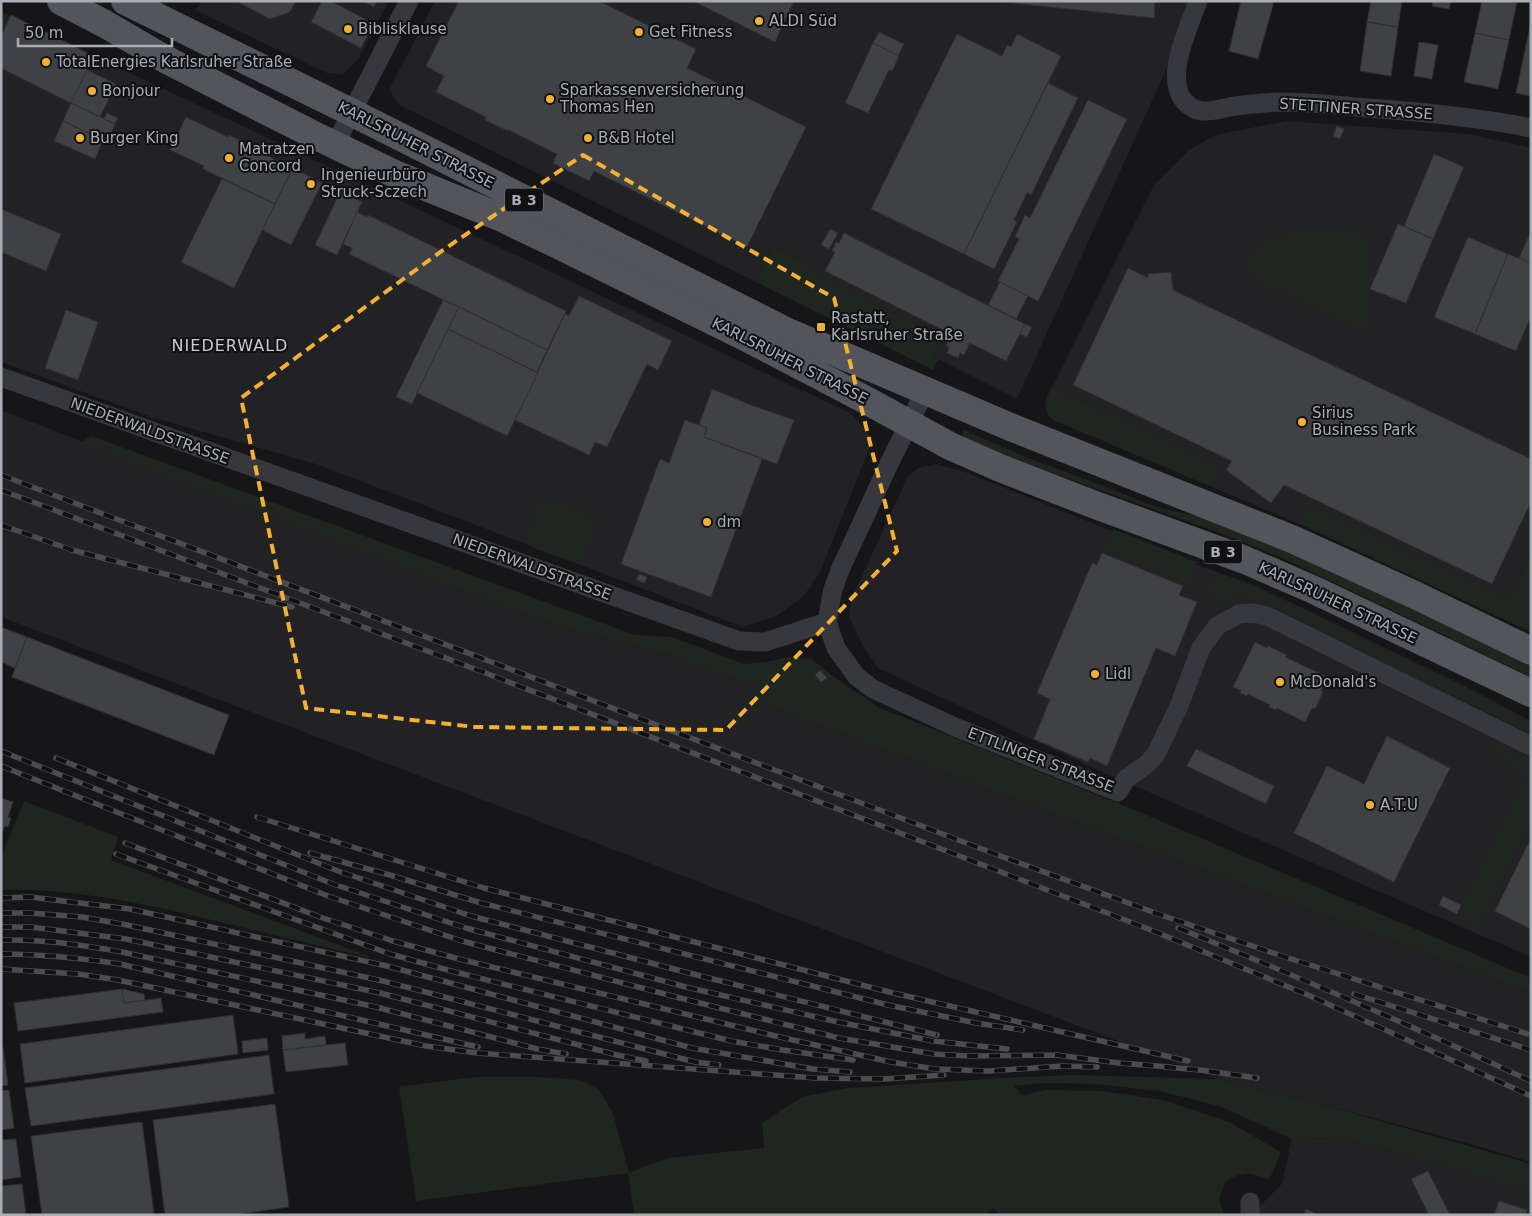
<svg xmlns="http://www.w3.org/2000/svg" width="1532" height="1216" font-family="'DejaVu Sans',sans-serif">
  <rect width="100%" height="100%" fill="#161618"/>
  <g fill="#222225">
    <path d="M203 1H389L358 59 343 74 327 73 195 10Z"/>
    <path d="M435 1H1188L1171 59 1017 399 934 357 939 336 816 274 814 268 773 247 756 282 399 105 389 90Z"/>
    <path d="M1 12 852 414 873 439 819 574 803 597 776 616 743 627 316 464 154 418 1 362Z"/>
    <path d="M1286 121 1469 134 1531 148V555L1508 601 1308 506 1300 524 1212 487 1219 467 1052 387 1154 185 1189 150 1215 135Z"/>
    <path d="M1 410 544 622 671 656 767 690 762 704 1531 993V1162L1474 1145 1328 1106 1218 1079 1 617Z"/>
    <path d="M936 464 965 472 1194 564 1252 584 1461 684 1531 721V957L1102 772 878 668 863 646 849 617 852 598 908 476 918 468Z"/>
    <path d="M1344 1138 1530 1190 1531 1215H1259V1207L1282 1184 1292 1139Z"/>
  </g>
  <g fill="#1e261f">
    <path d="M1305 227 1350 228 1361 236 1371 251 1368 277 1370 308 1364 331 1251 278 1250 254 1267 240Z"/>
    <path d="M773 247 814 268 816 274 939 336 934 357 938 359 933 370 756 282Z"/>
    <path d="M1052 387 1219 466 1212 487 1053 420C1041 411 1045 399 1052 387Z"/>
    <path d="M964 430 1028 458 1104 486 1140 501 1164 509 1198 516 1297 554 1531 663V677L1289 561 1233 538 1020 461 962 437Z"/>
    <path d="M91 436 635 635 672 637 744 664 766 662 789 657 812 659 831 675 880 708 1137 811 1531 978V993L762 704 766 690 671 656 544 622 81 442Z"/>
    <path d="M550 499 587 513 591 518 594 526 585 553 580 559 572 562 533 548 527 537C532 523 534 505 550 499Z"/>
    <path d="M1307 505 1508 600 1531 555V632L1300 524Z"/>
    <path d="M1113 529 1197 562 1189 585 1105 550Z"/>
    <path d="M1224 575 1251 585 1467 689 1531 723V734L1259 599 1240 596 1219 602 1207 586Z"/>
    <path d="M1494 743 1531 762V821L1479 928 1457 918 1525 777 1512 770 1515 762 1490 751Z"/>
    <path d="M24 801 118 837 111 860 379 960C324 947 270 934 216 921 145 904 74 888 1 890V857Z"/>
    <path d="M1071 1075 1218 1079 1328 1106 1531 1164V1191L1344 1138 1292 1139 1222 1107 1160 1091 1096 1084 1041 1083 1014 1086 1022 1095 1046 1090 1102 1091 1163 1100 1229 1122 1281 1152 1269 1180C1249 1171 1244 1171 1225 1182L1219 1198 1224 1215H999L994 1208 984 1215H634L628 1173 416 1201 399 1087 475 1077H540L580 1080 598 1089 613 1113 629 1173 667 1158 764 1148 762 1123 802 1097 848 1088 1004 1078Z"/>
  </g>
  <g fill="#404145" stroke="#303034">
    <path d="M236 1H296L290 12 270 19Z"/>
    <path d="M322 1H331L374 24 361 48 311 22Z"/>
    <path d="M363 1H377L374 7Z"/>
    <path d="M459 1H599L696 49 687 68 806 127 747 247 594 171 589 181 553 163 557 154 509 130 508 131 485 120 486 117 436 92 444 76 426 66Z"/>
    <path d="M693 1H794L775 42Z"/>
    <path d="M993 1H1155L1154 18Z"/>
    <path d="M1241 1H1274L1258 59 1229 51Z"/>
    <path d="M1371 1H1402L1398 27 1367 22Z"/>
    <path d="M1433 1H1451L1449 9 1432 6Z"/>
    <path d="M1482 1H1517L1509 40 1475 33Z"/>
    <path d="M11 15 94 56 71 103 1 68V36Z"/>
    <path d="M1367 22 1398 27 1391 76 1360 71Z"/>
    <path d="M1530 26H1531V96L1516 93Z"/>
    <path d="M879 32 904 44 898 56 873 43Z"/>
    <path d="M1475 33 1509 40 1498 89 1464 82Z"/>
    <path d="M957 34 1002 56 1007 45 1011 47 1017 34 1061 56 964 254 871 209Z"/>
    <path d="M1419 42 1438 45 1432 79 1414 76Z"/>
    <path d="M873 43 899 56 892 71 889 70 868 113 845 103Z"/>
    <path d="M87 70 116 84 100 117 71 103Z"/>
    <path d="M1048 83 1078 98 1031 195 1027 193 1014 220 1017 222 994 269 964 254Z"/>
    <path d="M1088 100 1127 119 1038 301 998 281 1019 239 1015 237 1025 215 1030 218Z"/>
    <path d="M71 103 115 124 107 142 63 121Z"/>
    <path d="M107 113 118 118 115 124 104 119Z"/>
    <path d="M186 117 228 137 229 135 245 143 244 145 293 168 275 204 203 169 204 166 170 150Z"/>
    <path d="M63 121 103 140 95 159 54 141Z"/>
    <path d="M1337 126 1344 129 1340 139 1333 136Z"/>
    <path d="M1434 154 1464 167 1433 239 1404 226Z"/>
    <path d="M293 168 322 183 291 245 262 230Z"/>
    <path d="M222 179 275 204 234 288 181 262Z"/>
    <path d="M340 192 362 202 337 255 315 245Z"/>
    <path d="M1 209 61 234 46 271 1 252Z"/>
    <path d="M357 212 367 217 368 215 566 311 547 350 349 254 352 248 343 244Z"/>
    <path d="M1398 224 1433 239 1406 303 1370 289Z"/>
    <path d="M830 229 838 233 829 249 821 245Z"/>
    <path d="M1531 231V263L1519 258Z"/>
    <path d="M844 233 1025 324 1006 361 970 343 964 355 960 353 958 358 947 353 949 347 946 345 951 334 825 271 835 252 832 251 836 242 839 243Z"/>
    <path d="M1468 237 1508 254 1475 334 1434 317Z"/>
    <path d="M1508 254 1531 263V316L1516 351 1475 334Z"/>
    <path d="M1128 268 1148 278V274L1171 272 1173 290 1531 459V502L1492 584 1284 485 1271 503 1226 470 1232 461 1073 385Z"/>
    <path d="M1000 282 1028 296 1016 319 988 305Z"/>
    <path d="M579 296 672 341 658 370 647 364 607 447 595 442 589 455 515 420 565 314 569 316Z"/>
    <path d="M443 300 459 307 412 404 396 397Z"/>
    <path d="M459 307 547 350 537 372 448 329Z"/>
    <path d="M66 310 98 322 78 380 45 368Z"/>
    <path d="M1025 324 1032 327 1027 337 1020 334Z"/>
    <path d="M448 329 538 373 507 436 417 393Z"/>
    <path d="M712 389 751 405 794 420 777 464 704 437 707 428 699 425Z"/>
    <path d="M685 420 707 428 704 437 762 459 711 597 621 564 660 459 669 463Z"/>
    <path d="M1102 553 1183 586 1179 595 1197 602 1175 656 1156 648 1107 766 1090 758 1088 762 1034 739 1050 699 1037 693 1092 563 1097 565Z"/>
    <path d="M639 574 647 577 645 583 636 580Z"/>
    <path d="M1 627 27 637 15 668 1 662Z"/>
    <path d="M27 637 229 715 214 755 12 677Z"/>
    <path d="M1255 642 1267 648 1268 646 1287 655 1285 657 1327 677 1321 691 1323 692 1315 709 1312 708 1305 722 1277 708 1276 710 1269 707 1270 705 1248 694 1247 696 1240 693 1241 690 1233 687Z"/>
    <path d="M820 670 827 678 821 682 815 675Z"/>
    <path d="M1387 736 1450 768 1394 882 1294 833 1327 766 1364 784Z"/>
    <path d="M1196 749 1274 786 1266 804 1187 766Z"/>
    <path d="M1 798 13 802 8 817 11 818 8 827 5 826 1 835Z"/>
    <path d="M1531 838V929L1495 911Z"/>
    <path d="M1443 896 1461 905 1457 914 1439 905Z"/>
    <path d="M122 989 124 1003 161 998 163 1012 18 1031 14 1003Z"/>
    <path d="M122 989 144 994 145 1000 124 1003Z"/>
    <path d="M233 1015 238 1054 25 1083 20 1044Z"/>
    <path d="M305 1033V1039L325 1036 326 1045 283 1050 282 1036Z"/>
    <path d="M267 1038 268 1050 243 1053 242 1041Z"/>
    <path d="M345 1043 348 1065 286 1072 283 1050Z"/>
    <path d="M1 1047H3L8 1085 1 1086Z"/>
    <path d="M269 1055 274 1094 31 1126 25 1088Z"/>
    <path d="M9 1090 14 1128 1 1130V1091Z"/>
    <path d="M275 1104 289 1207 232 1215H165L153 1120Z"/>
    <path d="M142 1122 154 1214 42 1215 31 1136Z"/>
    <path d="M16 1139 21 1177 1 1180V1140Z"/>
    <path d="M1428 1171 1450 1215H1429L1411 1179Z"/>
    <path d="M22 1184 26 1215H1V1186Z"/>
    <path d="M1499 1201 1527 1210 1526 1215H1494Z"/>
    <path d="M1306 1209 1319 1215H1304Z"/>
  </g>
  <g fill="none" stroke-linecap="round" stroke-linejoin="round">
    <g stroke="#37383d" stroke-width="19">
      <path d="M1198 1C1189 27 1163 79 1185 102 1190 107 1195 110 1202 111 1213 112 1224 108 1235 106 1249 104 1263 103 1277 102 1308 102 1338 105 1368 108 1423 112 1478 117 1531 128"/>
      <path d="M335 145 409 1"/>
      <path d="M1 377 739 641 765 642 827 622 833 589 840 570 888 466 925 391"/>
      <path d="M827 622 836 648 856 676 873 689 955 727 1118 792 1126 779 1147 764 1156 754 1179 706 1201 648 1217 626 1239 614 1253 613 1267 616 1531 746"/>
      <path d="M1250 1215V1202"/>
    </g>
    <g stroke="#53555c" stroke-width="28">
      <path d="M61 1 105 24 165 59 312 134 397 175 502 218 556 244 749 339 864 399 950 446 1000 468 1090 503 1245 560 1314 590 1531 693"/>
      <path d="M125 1 351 112 790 333 1013 428 1292 539 1415 595 1531 651"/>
    </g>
    <defs>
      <g id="rail">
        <path d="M1 475 1003 857 1161 915 1285 957 1531 1035"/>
        <path d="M1 490 488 674 1151 930 1308 995 1531 1096"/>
        <path d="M1 525 72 550 292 607"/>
        <path d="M1 751 333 884 466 928 686 987 838 1022 933 1041 1007 1049"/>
        <path d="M56 758 338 871 471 916 689 973 937 1035"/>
        <path d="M1 766 328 896 462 941 684 999 839 1038 934 1054 969 1056 1057 1055 1119 1063 1170 1067"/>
        <path d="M257 817 484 888 889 992 1188 1061"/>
        <path d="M125 843 320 917 393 941 459 959 784 1038 891 1062 935 1069 989 1071 1063 1066 1097 1067"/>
        <path d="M310 853 390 875 481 903 888 1005 976 1023 1023 1030"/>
        <path d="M116 854 390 954 455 972 731 1041 783 1050 853 1060"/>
        <path d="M1 898 30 897 130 909 387 966 692 1048 813 1069 850 1072"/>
        <path d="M1 913H30L82 917 127 925 383 981 695 1062 719 1065"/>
        <path d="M1 927H31L126 939 380 993 617 1055 646 1061"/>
        <path d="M1178 928C1297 976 1414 1027 1531 1081"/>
        <path d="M1 940C42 939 82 945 122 952L376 1007 537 1049 566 1054"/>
        <path d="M1 954C41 954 80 958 120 964L478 1047"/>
        <path d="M1 969 78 974 118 980 426 1046 477 1053 815 1078 884 1079 944 1075"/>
        <path d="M1354 994 1531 1050"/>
        <path d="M1165 1067 1200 1070 1257 1078"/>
      </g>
    </defs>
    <use href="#rail" stroke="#4a4c52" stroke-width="5.5"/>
    <use href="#rail" stroke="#111113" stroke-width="4" stroke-dasharray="11" stroke-linecap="butt"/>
  </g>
  <path fill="none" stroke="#f2b134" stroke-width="4" stroke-dasharray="10 6" stroke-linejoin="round" d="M583 155 834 298 897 551 726 730 475 727 306 708 241 398 443 250Z"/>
  <g fill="#f2b134" stroke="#111113" stroke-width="2">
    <circle cx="759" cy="21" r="5"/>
    <circle cx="348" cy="29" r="5"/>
    <circle cx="639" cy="32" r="5"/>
    <circle cx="46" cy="62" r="5"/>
    <circle cx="92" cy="91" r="5"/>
    <circle cx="550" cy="99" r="5"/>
    <circle cx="80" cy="138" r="5"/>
    <circle cx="588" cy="138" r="5"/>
    <circle cx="229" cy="158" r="5"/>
    <circle cx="311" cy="184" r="5"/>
    <rect x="816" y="322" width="10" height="10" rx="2.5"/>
    <circle cx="1302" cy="422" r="5"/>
    <circle cx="707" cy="522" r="5"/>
    <circle cx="1095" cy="674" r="5"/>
    <circle cx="1280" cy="682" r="5"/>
    <circle cx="1370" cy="805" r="5"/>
  </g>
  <g text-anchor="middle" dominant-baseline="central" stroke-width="4" stroke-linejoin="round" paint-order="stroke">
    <g fill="#111113" stroke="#7b7e86" stroke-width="1">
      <rect x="505" y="188.5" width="38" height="23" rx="4"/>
      <rect x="1204" y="540.5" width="38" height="23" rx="4"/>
    </g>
    <g font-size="14" font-weight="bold" fill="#a8adb8">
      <text x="524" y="200">B 3</text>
      <text x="1223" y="552">B 3</text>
    </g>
    <g font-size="15" fill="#a8adb8" stroke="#111113" text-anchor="start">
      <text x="769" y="21">ALDI Süd</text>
      <text x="358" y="29">Biblisklause</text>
      <text x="649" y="32">Get Fitness</text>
      <text x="56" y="62">TotalEnergies Karlsruher Straße</text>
      <text x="560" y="90">Sparkassenversicherung<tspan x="560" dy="17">Thomas Hen</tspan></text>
      <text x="102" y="91">Bonjour</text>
      <text x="90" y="138">Burger King</text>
      <text x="598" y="138">B&amp;B Hotel</text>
      <text x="239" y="149">Matratzen<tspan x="239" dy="17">Concord</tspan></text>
      <text x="321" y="175">Ingenieurbüro<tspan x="321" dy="17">Struck-Sczech</tspan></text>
      <text x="831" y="318">Rastatt,<tspan x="831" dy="17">Karlsruher Straße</tspan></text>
      <text x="1312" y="413">Sirius<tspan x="1312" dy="17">Business Park</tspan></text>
      <text x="717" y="522">dm</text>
      <text x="1105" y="674">Lidl</text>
      <text x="1290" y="682">McDonald's</text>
      <text x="1380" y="805">A.T.U</text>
    </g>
    <g font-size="15" fill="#a8adb8" stroke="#111113">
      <text transform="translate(1356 109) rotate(4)">STETTINER STRASSE</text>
      <text transform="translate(416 145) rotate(27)">KARLSRUHER STRASSE</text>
      <text transform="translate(790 361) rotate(27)">KARLSRUHER STRASSE</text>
      <text transform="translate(150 431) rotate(20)">NIEDERWALDSTRASSE</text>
      <text transform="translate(532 567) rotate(20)">NIEDERWALDSTRASSE</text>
      <text transform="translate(1338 603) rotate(25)">KARLSRUHER STRASSE</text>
      <text transform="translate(1041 760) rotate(21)">ETTLINGER STRASSE</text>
    </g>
    <g font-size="16" letter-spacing="1" fill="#c9ccd4" stroke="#111113">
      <text x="230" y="345">NIEDERWALD</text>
    </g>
  </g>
  <rect width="1532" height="1216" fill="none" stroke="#a8adb8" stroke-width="5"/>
  <path d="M18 38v8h154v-8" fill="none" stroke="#a8adb8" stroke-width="2.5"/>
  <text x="25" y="38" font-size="15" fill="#a8adb8" stroke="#111113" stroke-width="4" paint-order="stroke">50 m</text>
</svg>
